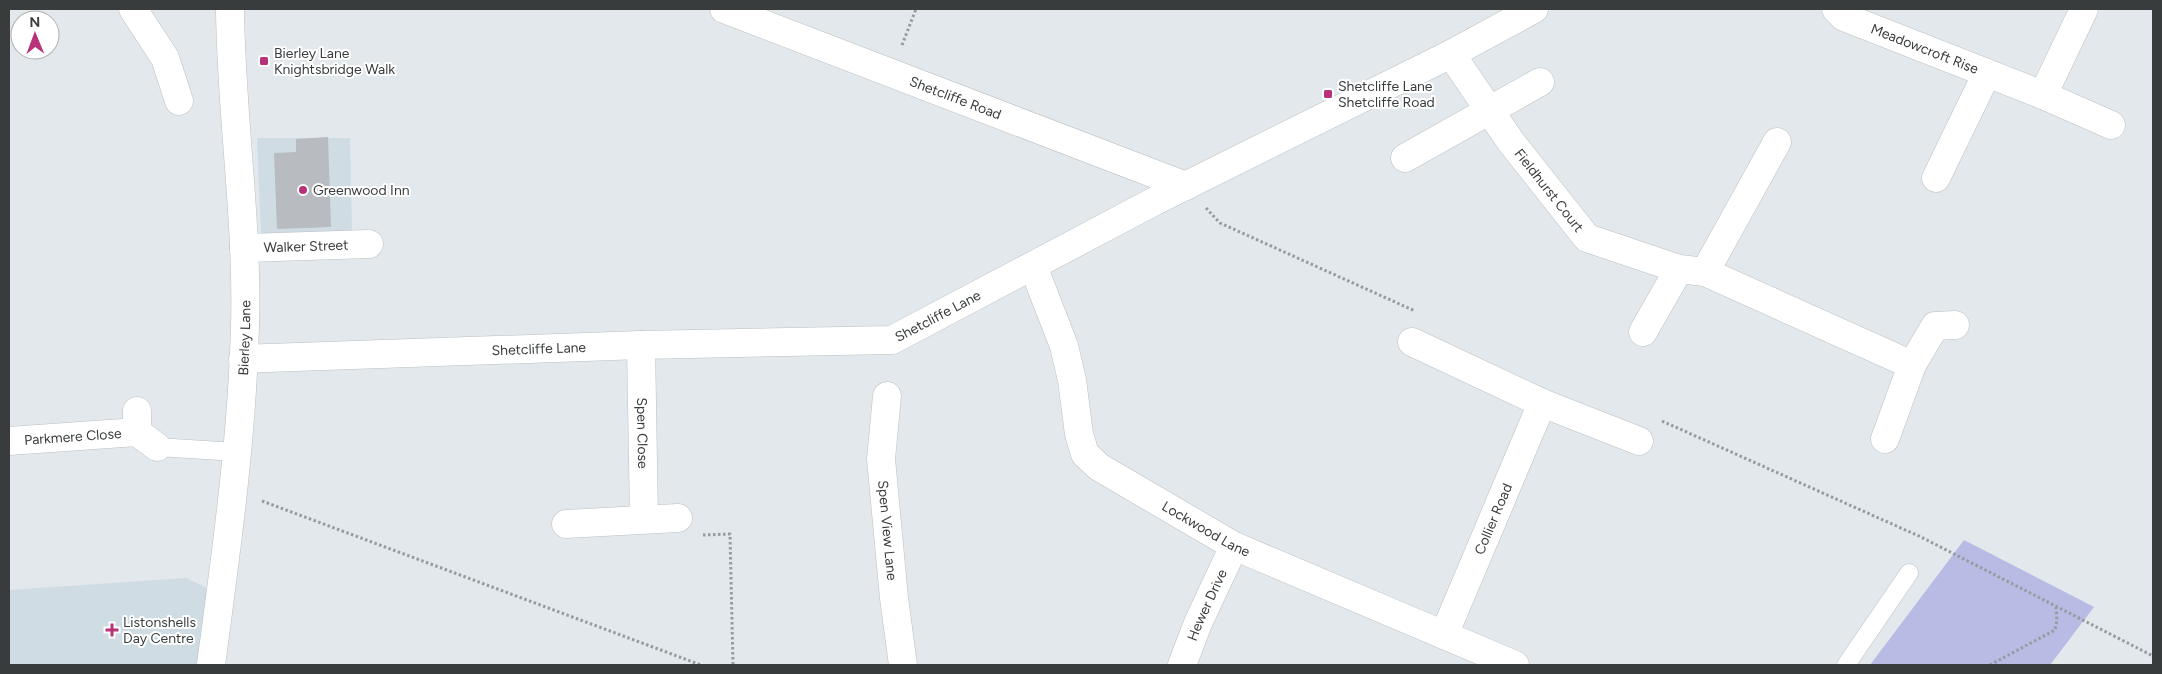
<svg xmlns="http://www.w3.org/2000/svg" width="2162" height="674" font-family="Figtree,sans-serif">
  <rect width="100%" height="100%" fill="#e2e8ec"/>
  <g fill="#cfdce4">
    <path d="M257 138H350L352 231 261 234Z"/>
    <path d="M186 578 220 594 211 665H9V590Z"/>
  </g>
  <path fill="#b8bbe4" d="M1964 540 2094 607 2050 665H1870Z"/>
  <path fill="#b8bbc0" d="M328 137 331 227 277 229 274 153 296 152V139Z"/>
  <g fill="none" stroke-linecap="round" stroke-linejoin="round">
    <defs>
      <g id="lane">
        <path d="M157 447 237 452"/>
        <path d="M1846 665 1909 573"/>
      </g>
      <g id="street">
        <path d="M133 9 165 58 179 101"/>
        <path id="s1" d="M724 9 1186 186"/>
        <path id="s2" d="M1836 9 1844 17 2043 95 2111 125"/>
        <path id="s3" d="M1451 54 1511 142 1587 238 1679 269 1705 272 1912 365 1885 439"/>
        <path d="M2043 95 2084 9"/>
        <path d="M1405 158 1540 82"/>
        <path d="M1936 178 1987 73"/>
        <path id="s4" d="M244 248 369 244"/>
        <path id="s5" d="M1033 266 1064 346 1072 380 1079 434 1085 454 1099 467 1234 546 1515 665"/>
        <path d="M1705 272 1777 142"/>
        <path d="M1643 332 1679 269"/>
        <path d="M1412 342 1542 403 1639 441"/>
        <path id="s6" d="M641 345 644 519"/>
        <path d="M1912 365 1935 326 1955 325"/>
        <path id="s7" d="M887 396 881 459 894 598 903 665"/>
        <path d="M137 411V432L157 447"/>
        <path id="s8" d="M9 441 137 432"/>
        <path d="M566 524 678 518"/>
        <path id="s9" d="M1444 635 1542 403"/>
        <path id="s10" d="M1182 665 1198 623 1234 546"/>
      </g>
      <g id="secondary">
        <path id="s11" d="M243 359 641 345 892 340 1155 201 1451 54 1534 9"/>
        <path id="s12" d="M211 665C226 553 242 440 245 326 248 220 231 115 230 9"/>
      </g>
    </defs>
    <use href="#lane" stroke="#bac0c3" stroke-width="19"/>
    <use href="#street" stroke="#bac0c3" stroke-width="29"/>
    <use href="#secondary" stroke="#bac0c3" stroke-width="29"/>
    <g stroke="#979b9e" stroke-width="3" stroke-dasharray="2.5 2.5" stroke-linecap="butt">
      <path d="M902 45 916 9"/>
      <path d="M1206 208 1220 223 1415 311"/>
      <path d="M1662 421 1921 537 2153 656"/>
      <path d="M262 501 701 665"/>
      <path d="M703 535 730 534 733 665"/>
      <path d="M1990 665 2055 630 2057 620 2056 607"/>
    </g>
    <use href="#lane" stroke="#fff" stroke-width="18"/>
    <use href="#street" stroke="#fff" stroke-width="28"/>
    <use href="#secondary" stroke="#fff" stroke-width="28"/>
  </g>
  <g fill="#b73278" stroke="#fff" stroke-width="2">
    <rect x="259" y="56" width="10" height="10" rx="2.5"/>
    <rect x="1323" y="89" width="10" height="10" rx="2.5"/>
    <circle cx="303" cy="190" r="5"/>
    <path d="M109.5 622.5h5v5h5v5h-5v5h-5v-5h-5v-5h5z"/>
  </g>
  <g text-anchor="middle" dominant-baseline="central" stroke-width="4" stroke-linejoin="round" paint-order="stroke">
    <g font-size="14" fill="#393c3d" stroke="#fff">
      <text stroke="none"><textPath href="#s2" startOffset="98">Meadowcroft Rise</textPath></text>
      <text stroke="none"><textPath href="#s1" startOffset="248">Shetcliffe Road</textPath></text>
      <text stroke="none"><textPath href="#s3" startOffset="168">Fieldhurst Court</textPath></text>
      <text stroke="none"><textPath href="#s4" startOffset="62">Walker Street</textPath></text>
      <text stroke="none"><textPath href="#s11" startOffset="701">Shetcliffe Lane</textPath></text>
      <text stroke="none"><textPath href="#s12" startOffset="329">Bierley Lane</textPath></text>
      <text stroke="none"><textPath href="#s11" startOffset="296">Shetcliffe Lane</textPath></text>
      <text stroke="none"><textPath href="#s6" startOffset="88">Spen Close</textPath></text>
      <text stroke="none"><textPath href="#s8" startOffset="64">Parkmere Close</textPath></text>
      <text stroke="none"><textPath href="#s9" startOffset="126">Collier Road</textPath></text>
      <text stroke="none"><textPath href="#s5" startOffset="339">Lockwood Lane</textPath></text>
      <text stroke="none"><textPath href="#s7" startOffset="135">Spen View Lane</textPath></text>
      <text stroke="none"><textPath href="#s10" startOffset="65">Hewer Drive</textPath></text>
    </g>
    <g font-size="14" fill="#393c3d" stroke="#fff" text-anchor="start">
      <text x="274" y="53">Bierley Lane<tspan x="274" dy="16">Knightsbridge Walk</tspan></text>
      <text x="1338" y="86">Shetcliffe Lane<tspan x="1338" dy="16">Shetcliffe Road</tspan></text>
      <text x="313" y="190">Greenwood Inn</text>
      <text x="123" y="622">Listonshells<tspan x="123" dy="16">Day Centre</tspan></text>
    </g>
  </g>
  <rect width="2162" height="674" fill="none" stroke="#393c3d" stroke-width="20"/>
  <g transform="translate(35 35) rotate(359)"><circle r="24" fill="#ffffff" stroke="#b0b1b1"/>
  <path d="M0-4L9 19L0 12L-9 19Z" fill="#b73278"/>
  <text y="-8" font-size="14" font-weight="bold" text-anchor="middle" fill="#393c3d">N</text>
  </g>
</svg>
